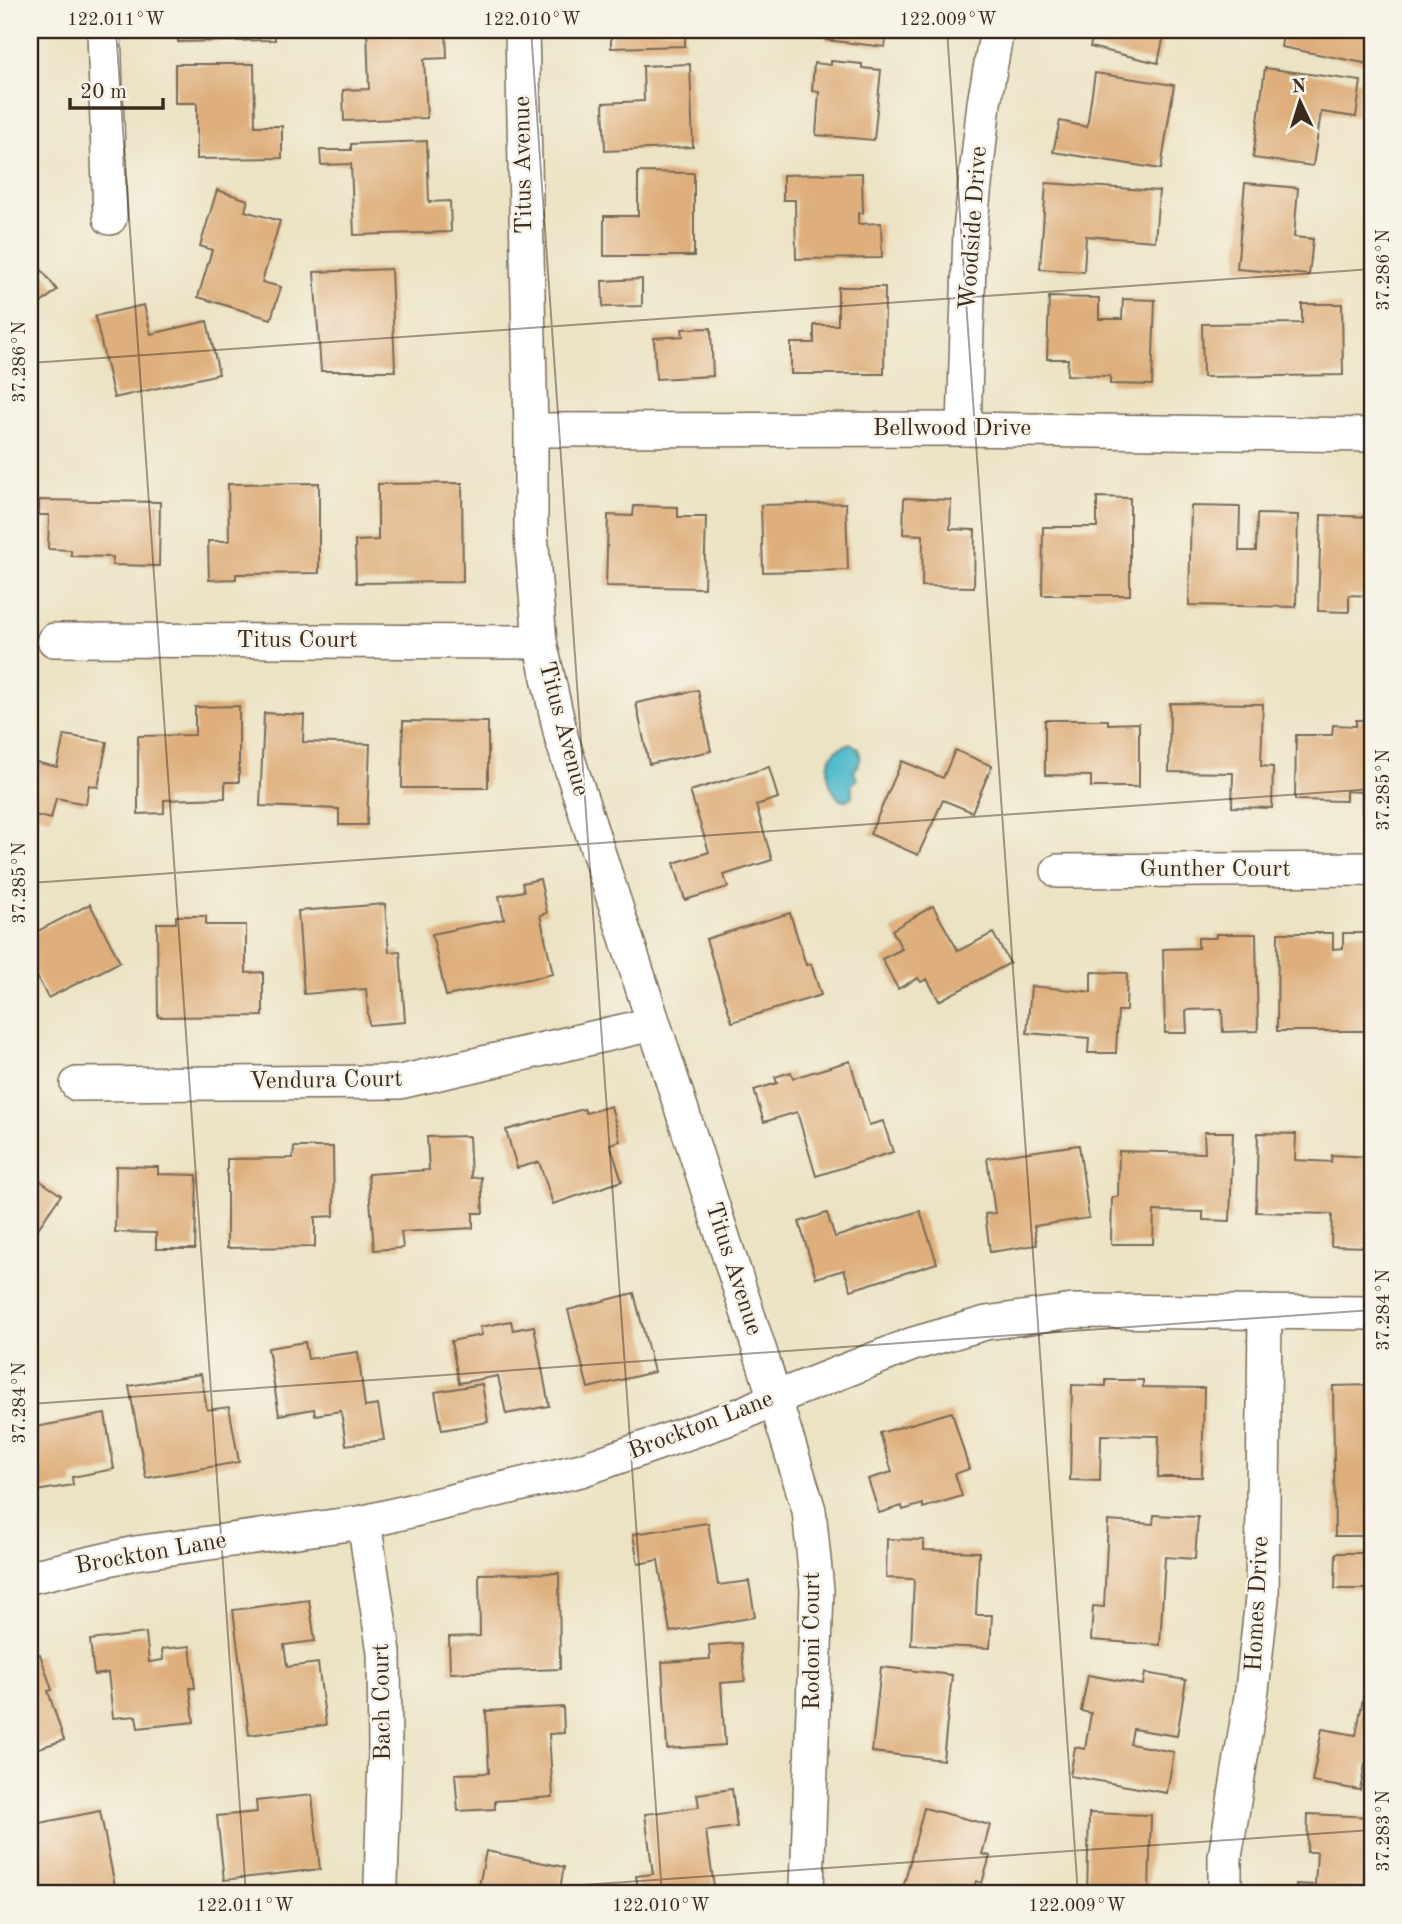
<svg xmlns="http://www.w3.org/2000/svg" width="1402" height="1924" font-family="'Old Standard TT',serif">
  <rect width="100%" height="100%" fill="#f7f3e8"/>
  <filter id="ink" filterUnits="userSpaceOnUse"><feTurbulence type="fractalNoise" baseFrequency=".0143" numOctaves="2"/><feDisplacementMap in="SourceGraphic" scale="14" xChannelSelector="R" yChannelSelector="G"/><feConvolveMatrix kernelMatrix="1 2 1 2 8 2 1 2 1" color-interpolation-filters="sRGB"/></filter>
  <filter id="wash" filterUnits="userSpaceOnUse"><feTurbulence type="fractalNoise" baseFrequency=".00686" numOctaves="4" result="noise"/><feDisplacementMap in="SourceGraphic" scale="28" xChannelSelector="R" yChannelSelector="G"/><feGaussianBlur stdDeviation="1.57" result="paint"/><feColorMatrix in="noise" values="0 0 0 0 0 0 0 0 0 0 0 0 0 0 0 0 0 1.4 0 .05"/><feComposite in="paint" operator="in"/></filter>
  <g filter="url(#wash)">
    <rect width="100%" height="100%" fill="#ece3c4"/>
    <path fill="#4fbacb" stroke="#457274" stroke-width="2" d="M850 744C863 749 863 760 854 771L857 780 852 784V796L847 800H840C823 783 822 749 850 744Z"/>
    <g id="blocks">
      <g fill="#deaf7b">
        <path d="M178 30H275V40L178 42Z"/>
        <path d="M367 30H446L447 58 424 59 427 118 344 121 343 90 369 89Z"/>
        <path d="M611 30H685V46L611 48Z"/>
        <path d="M827 30H887L885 47 826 40Z"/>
        <path d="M1094 30H1158L1157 33 1164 35 1158 63 1090 47Z"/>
        <path d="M1284 30H1372L1369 64 1281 47Z"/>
        <path d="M831 61 862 64V68L881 70 874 140 816 135 819 92 812 91 814 63 831 65Z"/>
        <path d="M175 64H254L255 126H282V158L197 159V103H175Z"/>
        <path d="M690 64 693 147 605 151 603 103 644 101 643 66Z"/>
        <path d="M1265 68 1361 81 1356 117 1321 112 1313 166 1253 158Z"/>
        <path d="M1095 73 1174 85 1161 169 1053 152 1060 121 1087 127Z"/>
        <path d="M427 141 429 202 450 201 451 232 354 235 351 164 321 165 320 150H351V144Z"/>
        <path d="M638 172 694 173V256H604V216H638Z"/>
        <path d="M862 173 863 213H858V224L881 223 882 258 796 259 795 200H783V175Z"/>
        <path d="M1046 183 1159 191 1155 241 1086 236 1084 272 1040 269Z"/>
        <path d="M1245 183 1298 188 1294 237 1313 239 1309 275 1237 269Z"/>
        <path d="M217 190 248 200 245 211 280 221 262 282 281 287 271 319 198 297 212 250 200 246Z"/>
        <path d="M30 255 57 290 30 312Z"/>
        <path d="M391 269 395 371H321L314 272Z"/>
        <path d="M642 279V306L603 307 602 281Z"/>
        <path d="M838 287H885L884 374H791V343H814V325H838Z"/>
        <path d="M1049 297 1099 298V319H1122L1123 299 1155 300 1152 385 1110 384V376L1067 375 1068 359H1047Z"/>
        <path d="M1302 304H1342L1343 375 1203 377 1202 324 1302 323Z"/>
        <path d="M144 305 151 334 207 321 219 374 114 398 95 316Z"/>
        <path d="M711 328 713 376 656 379 654 338 683 336 682 329Z"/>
        <path d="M319 483V573L236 574V579L209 580 208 541H229L228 484Z"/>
        <path d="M462 483 463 582 356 583 355 541 378 540V484Z"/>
        <path d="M1097 497 1130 498V595H1042L1043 527H1097Z"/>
        <path d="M904 498 951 500 950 529 975 530 974 587 922 586 923 535 903 534Z"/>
        <path d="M39 500 160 502 159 566 112 565 113 557 71 556V550L48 549 49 515H39Z"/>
        <path d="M846 503 848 570 763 572 761 505Z"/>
        <path d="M634 506 678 507V517H706L704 588 606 586 608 515 633 516Z"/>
        <path d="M1191 506 1240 507 1239 551H1256L1257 514 1298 515 1296 607 1189 605Z"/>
        <path d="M1321 515 1372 517V596L1349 595V612L1318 611Z"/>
        <path d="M698 690 711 751 649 764 636 703Z"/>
        <path d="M1170 703 1263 704 1261 766 1273 767 1272 808 1232 807 1233 773 1169 772Z"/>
        <path d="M239 706V782H225V798L164 800V813L138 814V736L195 735V707Z"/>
        <path d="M264 713 304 715 303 742 370 744 367 825H339V809L260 806Z"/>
        <path d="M1045 720H1108V724L1139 723V787H1091V776L1045 775Z"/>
        <path d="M1356 720H1372V814H1362V792L1346 791V801L1295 800 1296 735H1332L1333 725 1356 726Z"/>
        <path d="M403 721 488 722V788H402Z"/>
        <path d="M64 735 107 742 98 787 89 785 86 804 56 798 51 819 30 814V761L57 767Z"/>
        <path d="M955 750 992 766 972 812 943 800 918 855 870 834 902 761 943 778Z"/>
        <path d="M769 767 778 798 756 805 772 860 724 875 728 887 685 900 674 863 709 852 690 791Z"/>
        <path d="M540 879 547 913 540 915 553 974 446 996 432 934 504 919 499 896 524 891 522 883Z"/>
        <path d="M90 904 120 962 48 998 30 963V935Z"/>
        <path d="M385 904 389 952 400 951 405 1022 369 1025 366 989 304 994 298 911Z"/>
        <path d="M933 906 958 951 993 933 1010 963 939 1001 927 979 921 982 918 978 898 989 882 959 902 949 892 930Z"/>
        <path d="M790 913 806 965 811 964 821 995 732 1022 706 939Z"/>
        <path d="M176 916H206V925H246V973L263 972V1016L158 1017 157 923H176Z"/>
        <path d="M1278 933H1333V949L1343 948V933H1372V1031H1277Z"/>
        <path d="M1216 934H1256L1258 1031 1223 1032 1222 1009 1186 1010 1187 1033H1165L1163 949 1198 948V938H1216Z"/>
        <path d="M1091 972 1127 973 1126 1011H1118L1116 1053H1088L1089 1038 1027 1033 1031 986 1091 992Z"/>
        <path d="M850 1061 869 1125 883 1121 893 1152 816 1176 797 1112 764 1122 754 1090 777 1083 775 1077 791 1072 793 1078Z"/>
        <path d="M611 1106 620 1141 610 1144 622 1181 553 1204 539 1162 517 1168 506 1130 584 1109 586 1113Z"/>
        <path d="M1204 1132H1233L1230 1221 1203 1220V1212L1154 1211 1153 1244H1111L1112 1197H1118L1119 1151 1205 1153Z"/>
        <path d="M1258 1133 1296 1134 1295 1160 1331 1162 1332 1155 1372 1157 1371 1247 1331 1246 1332 1214 1256 1212Z"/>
        <path d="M469 1136 471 1178 481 1177 483 1213H473V1228L401 1232 403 1248 374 1250 368 1174 429 1170 427 1137Z"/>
        <path d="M1079 1145 1089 1218 1034 1226 1037 1245 990 1252 985 1214 995 1213 987 1158Z"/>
        <path d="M294 1147H333L334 1216 315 1217V1247L227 1248V1159L293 1158Z"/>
        <path d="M116 1166 158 1167V1174L197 1175 195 1249H156V1233L115 1232Z"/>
        <path d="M30 1174 61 1195 30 1240Z"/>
        <path d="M920 1211 937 1263 851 1290 844 1270 816 1278 799 1222 827 1213 835 1237Z"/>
        <path d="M634 1293 654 1372 588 1388 568 1310Z"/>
        <path d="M511 1321 513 1330 534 1326 549 1406 506 1414 498 1376 459 1383 451 1341 482 1335 480 1327Z"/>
        <path d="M305 1342 308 1359 358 1352 365 1407 378 1405 384 1440 346 1445 341 1411 315 1415 314 1409 279 1415 268 1348Z"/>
        <path d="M201 1374 207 1410 229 1407 239 1462 146 1478 129 1386Z"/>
        <path d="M1106 1380H1143V1387L1204 1388 1202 1477H1158L1159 1436 1101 1435 1100 1481 1070 1480 1072 1385 1106 1386Z"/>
        <path d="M482 1384 488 1422 442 1430 435 1392Z"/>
        <path d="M1372 1385V1536H1335L1333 1386Z"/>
        <path d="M952 1412 969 1469 955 1474 962 1496 923 1508V1504L903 1510 902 1506 879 1513 868 1479 892 1472 880 1433Z"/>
        <path d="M105 1414 114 1469 72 1477 73 1485 30 1492V1428Z"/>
        <path d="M1154 1515 1198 1517 1195 1559 1165 1557 1160 1645 1091 1640 1093 1606 1104 1607 1108 1521 1153 1524Z"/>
        <path d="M708 1523 718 1585 749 1581 755 1617 670 1632 658 1560 638 1564 633 1534Z"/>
        <path d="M887 1539 924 1540V1550L979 1552 976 1615H992L990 1648 911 1645 914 1579 886 1578Z"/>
        <path d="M1336 1553H1372V1589H1335Z"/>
        <path d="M559 1573 560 1669 450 1673 449 1637 480 1636 479 1574Z"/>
        <path d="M309 1600 315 1641 284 1645 287 1667 318 1663 326 1725 249 1735 233 1610Z"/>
        <rect x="1365" y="1617" width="7" height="40"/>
        <path d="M146 1633 149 1662 163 1660 162 1649 190 1646 195 1688H190L194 1722 138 1728 136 1716 113 1718 108 1673 94 1675 90 1640Z"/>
        <path d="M741 1643 745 1681 721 1683 725 1745 667 1749 662 1662 710 1659 709 1645Z"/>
        <path d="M40 1654 52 1690 48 1691 64 1740 30 1751V1657Z"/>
        <path d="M881 1667 952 1675 943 1760 872 1752Z"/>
        <path d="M1145 1673 1186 1680 1177 1736 1133 1729 1130 1744 1174 1752 1167 1793 1070 1776 1075 1747 1085 1749 1091 1713 1081 1711 1088 1675 1143 1685Z"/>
        <path d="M1366 1683 1372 1684V1765L1365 1764 1360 1790 1312 1782 1322 1729 1356 1735Z"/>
        <path d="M563 1707 564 1733 549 1734 553 1797 495 1801V1809L458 1811 455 1774 489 1773 486 1711Z"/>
        <path d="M732 1789 737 1827 706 1831 714 1887 664 1894H639L636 1876 653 1874 645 1814 699 1807 697 1794Z"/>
        <path d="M312 1795 320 1869 224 1880 217 1816 257 1812 256 1801Z"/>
        <path d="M924 1808 990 1825 982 1854 990 1856 982 1883 976 1881 972 1894H924L903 1888Z"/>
        <path d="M100 1811 115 1886 86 1892V1894H30V1825Z"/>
        <path d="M1089 1813 1151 1815 1149 1894H1087Z"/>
        <path d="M1308 1814 1372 1817V1845H1369L1368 1876H1372V1894H1296V1884L1315 1885 1317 1852H1307Z"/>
        <path d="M486 1851 564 1867 559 1894H489L478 1891Z"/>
      </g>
    </g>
  </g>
  <g filter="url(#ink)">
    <use href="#blocks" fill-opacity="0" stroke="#796b58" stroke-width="2"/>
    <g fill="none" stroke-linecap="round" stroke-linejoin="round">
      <defs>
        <g id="street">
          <path d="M104 30 110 218"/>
          <path d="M522 30 531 430V534L540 642 562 740 765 1367 809 1510 817 1590 807 1888"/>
          <path d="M964 429 970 230 984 103 997 30"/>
          <path d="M531 430 964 429 1372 435"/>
          <path d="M54 640 540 642"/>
          <path d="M1058 871 1372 869"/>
          <path d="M77 1084 400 1082 653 1024"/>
          <path d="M364 1522 384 1652 385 1752 381 1882"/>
          <path d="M30 1577 135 1553 364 1522 581 1470 742 1414 775 1398 913 1344 986 1323 1073 1311 1372 1313"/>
          <path d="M1225 1894V1857L1252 1690 1262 1598 1265 1312"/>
        </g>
      </defs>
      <use href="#street" stroke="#796b58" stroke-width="36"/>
      <use href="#street" stroke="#fff" stroke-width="33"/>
    </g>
  </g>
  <path fill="none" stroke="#3b2a1e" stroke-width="2" stroke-opacity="0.45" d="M116 30 246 1894M531 30 662 1894M947 30 1078 1894M1363 30 1372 163M30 363 1372 269M30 883 1372 789M30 1404 1372 1310M453 1894 1372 1830"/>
  <g text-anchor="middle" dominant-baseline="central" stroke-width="5" stroke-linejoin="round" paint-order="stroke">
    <g font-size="24" fill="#3b2a1e" stroke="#f7f3e8">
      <text transform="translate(524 165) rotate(-91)">Titus Avenue</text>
      <text transform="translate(974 228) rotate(-86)">Woodside Drive</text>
      <text x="952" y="429">Bellwood Drive</text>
      <text x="297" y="641">Titus Court</text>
      <text transform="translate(563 729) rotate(75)">Titus Avenue</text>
      <text x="1215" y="870">Gunther Court</text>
      <text transform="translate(326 1081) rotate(-1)">Vendura Court</text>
      <text transform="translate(733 1269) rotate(72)">Titus Avenue</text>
      <text transform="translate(701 1426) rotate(-21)">Brockton Lane</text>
      <text transform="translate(151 1554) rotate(-10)">Brockton Lane</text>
      <text transform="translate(1258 1604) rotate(-87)">Homes Drive</text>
      <text transform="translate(813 1641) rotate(-90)">Rodoni Court</text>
      <text transform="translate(383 1702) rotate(-91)">Bach Court</text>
    </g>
  </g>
  <rect width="1402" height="1924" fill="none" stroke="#f7f3e8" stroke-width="77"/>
  <g transform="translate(1300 102) rotate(356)" stroke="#f7f3e8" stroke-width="5" paint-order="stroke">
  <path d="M0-5L12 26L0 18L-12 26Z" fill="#3b2a1e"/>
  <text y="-10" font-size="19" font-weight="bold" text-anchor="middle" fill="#3b2a1e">N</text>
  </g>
  <path d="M70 98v10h93v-10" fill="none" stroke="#3b2a1e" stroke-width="3.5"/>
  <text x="80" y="98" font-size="21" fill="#3b2a1e" stroke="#f7f3e8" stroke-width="5" paint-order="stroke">20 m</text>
  <rect x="38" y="38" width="1326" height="1847" fill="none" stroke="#3b2a1e" stroke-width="2.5"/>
  <g font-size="18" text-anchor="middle" fill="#3b2a1e">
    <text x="116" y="25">122.011°W</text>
    <text x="532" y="25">122.010°W</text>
    <text x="948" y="25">122.009°W</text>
    <text transform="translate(1383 270) rotate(-90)" y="6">37.286°N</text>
    <text transform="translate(19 362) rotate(-90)" y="6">37.286°N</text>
    <text transform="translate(1383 790) rotate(-90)" y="6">37.285°N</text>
    <text transform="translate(19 883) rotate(-90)" y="6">37.285°N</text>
    <text transform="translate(1383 1310) rotate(-90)" y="6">37.284°N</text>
    <text transform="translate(19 1403) rotate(-90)" y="6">37.284°N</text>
    <text transform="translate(1383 1831) rotate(-90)" y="6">37.283°N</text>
    <text x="245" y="1911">122.011°W</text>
    <text x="661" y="1911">122.010°W</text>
    <text x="1077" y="1911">122.009°W</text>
  </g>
</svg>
